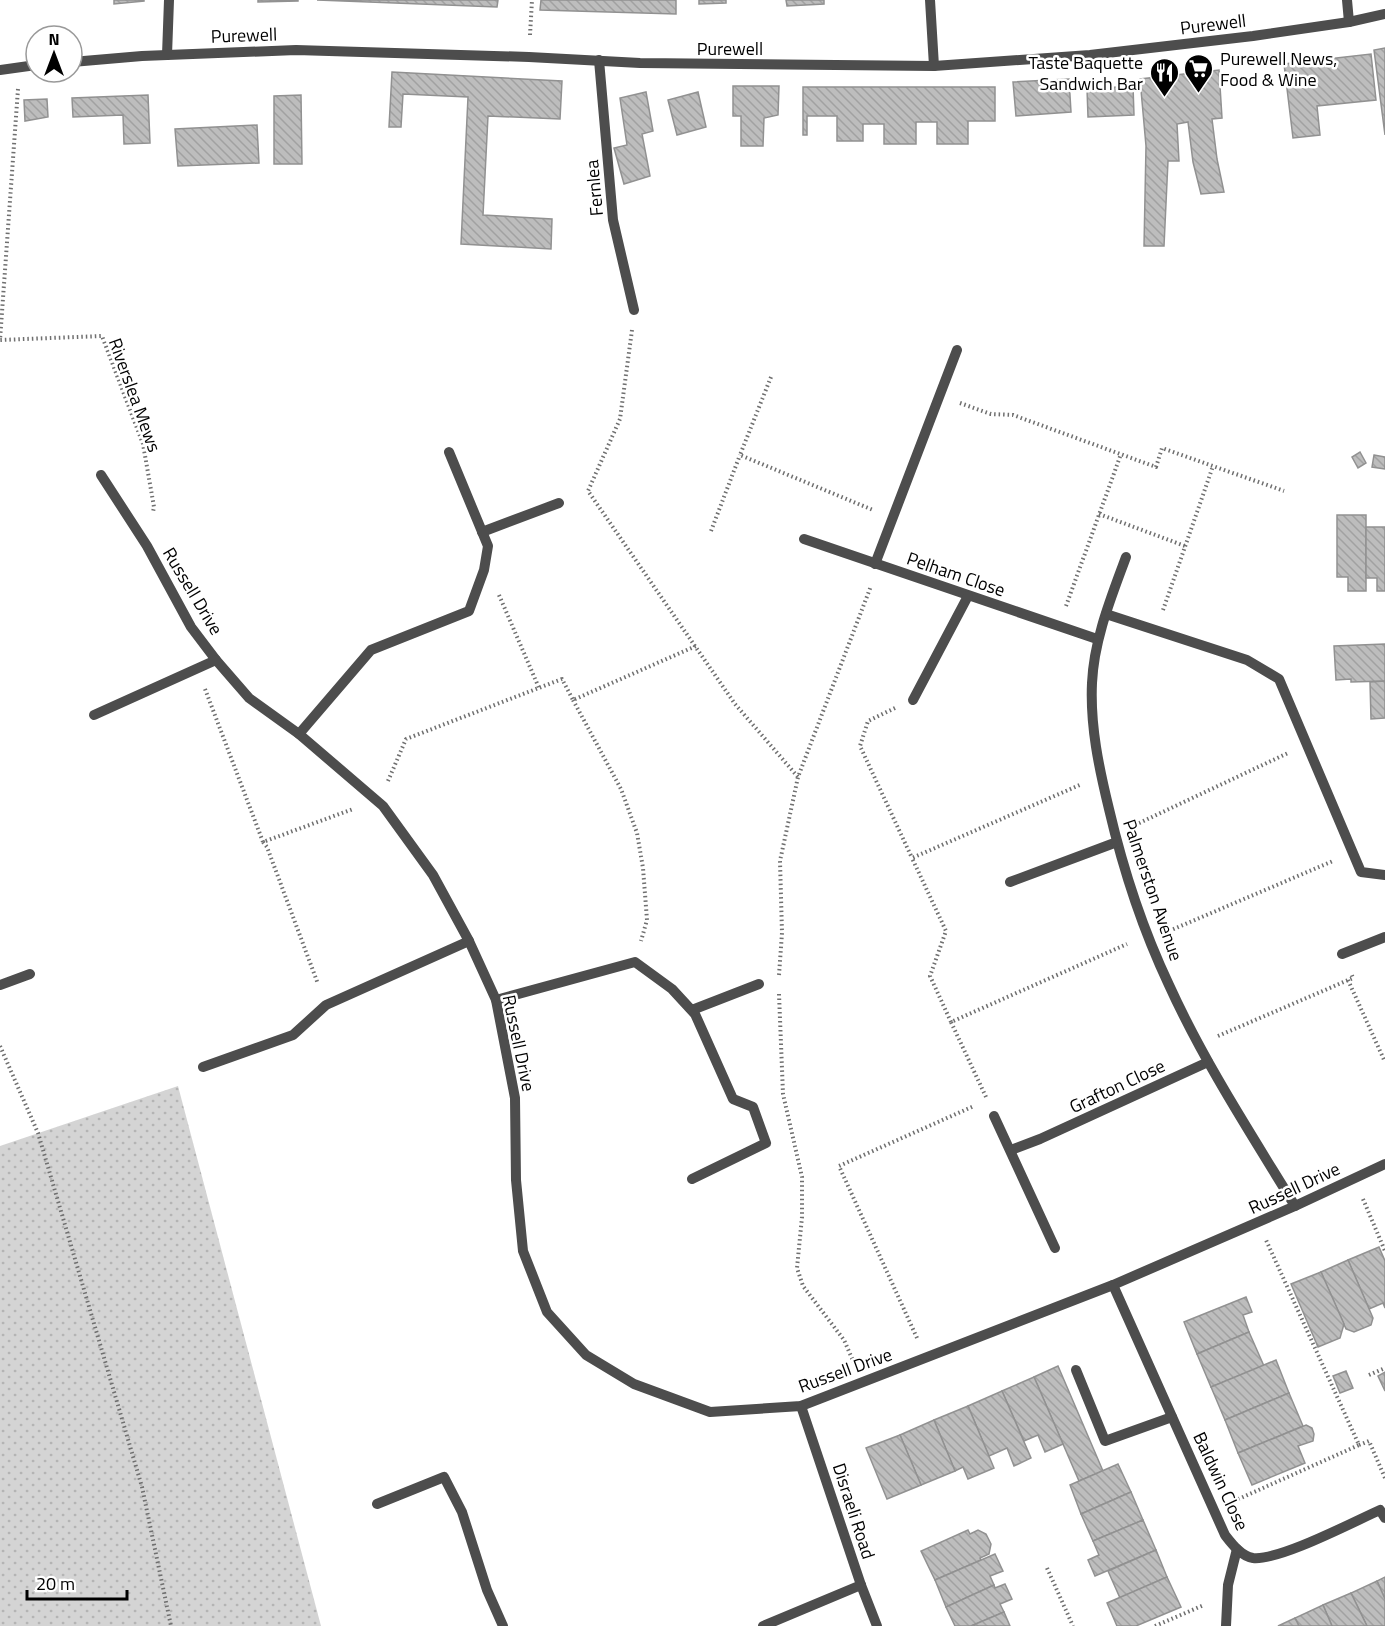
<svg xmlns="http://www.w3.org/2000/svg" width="1385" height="1626" font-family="'Titillium Web',sans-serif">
  <defs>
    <pattern id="green-dots" width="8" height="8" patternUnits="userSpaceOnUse" patternTransform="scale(1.5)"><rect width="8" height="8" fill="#d4d4d4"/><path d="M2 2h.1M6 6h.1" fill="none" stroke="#b4b4b4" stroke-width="1.8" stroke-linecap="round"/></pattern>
    <pattern id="building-back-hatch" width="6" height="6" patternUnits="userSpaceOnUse" patternTransform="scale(1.5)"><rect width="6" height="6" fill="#bdbdbd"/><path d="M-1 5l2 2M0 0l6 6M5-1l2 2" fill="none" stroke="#a1a1a1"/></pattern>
  </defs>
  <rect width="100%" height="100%" fill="#fff"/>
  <path fill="url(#green-dots)" d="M178 1086 321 1626H0V1146Z"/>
  <g fill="url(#building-back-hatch)" stroke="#919191" stroke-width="1.5">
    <path d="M114 0H144V1L114 4Z"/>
    <path d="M258 0H298V1L258 2Z"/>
    <path d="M317 0H498L497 7Z"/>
    <path d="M541 0H676V14L540 10Z"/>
    <path d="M699 0H726V3L699 4Z"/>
    <path d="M786 0H824V4L787 6Z"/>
    <path d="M1385 48V135L1374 50Z"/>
    <path d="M1371 54 1376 100 1317 106 1320 135 1293 138 1284 64Z"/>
    <path d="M1219 70 1222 118 1212 119 1217 159 1224 192 1201 194 1193 162 1188 122 1177 124 1179 161H1168L1164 246H1144L1146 146 1140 79Z"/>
    <path d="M392 72 562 81 560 119 488 116 483 215 552 219 551 249 461 244 468 97 403 94 401 127H389Z"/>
    <path d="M1069 79 1071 112 1016 116 1013 82Z"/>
    <path d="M733 86H779L778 115 764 118 763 146H741V116H733Z"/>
    <path d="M1133 86 1134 115 1088 117 1087 89Z"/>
    <path d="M803 87H995V121H968V144H937V122H916V144H884V124H863V141H837V116H807V135H803Z"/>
    <path d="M646 92 653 131 642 134 650 176 624 184 614 148 627 145 620 98Z"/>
    <path d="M698 92 706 127 677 135 668 100Z"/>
    <path d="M148 95 150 143 124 144 123 115 73 117 72 98Z"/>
    <path d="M301 95 302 164H274V96Z"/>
    <path d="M47 99 48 117 25 121 24 100Z"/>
    <path d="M257 125 259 163 178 166 175 129Z"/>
    <path d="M1360 452 1366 463 1358 468 1352 457Z"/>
    <path d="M1374 455 1385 457V469L1372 467Z"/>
    <path d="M1337 515H1366V591H1348V577H1337Z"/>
    <path d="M1366 527H1385V591H1377V578H1366Z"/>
    <path d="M1385 644V681L1351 682V679L1336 680 1334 646Z"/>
    <path d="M1385 681V718L1371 719 1370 682Z"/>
    <path d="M1379 1247 1385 1261V1308L1383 1303 1369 1309 1348 1260Z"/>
    <path d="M1348 1260 1373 1318 1371 1325 1354 1332 1346 1329 1321 1272Z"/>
    <path d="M1321 1272 1344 1324 1340 1338 1318 1347 1291 1284Z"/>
    <path d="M1246 1297 1252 1312 1243 1315 1249 1332 1197 1354 1184 1322Z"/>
    <path d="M1249 1332 1264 1366 1211 1387 1197 1354Z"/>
    <path d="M1276 1360 1289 1393 1225 1420 1211 1387Z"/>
    <path d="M1058 1366 1103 1471 1079 1481 1034 1377Z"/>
    <path d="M1346 1371 1353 1388 1340 1393 1333 1376Z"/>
    <path d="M1385 1372V1391L1378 1376Z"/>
    <path d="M1034 1377 1063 1444 1045 1452 1038 1435 1024 1441 1002 1391Z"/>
    <path d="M1002 1391 1031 1458 1014 1466 1007 1448 989 1456 968 1406Z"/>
    <path d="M1289 1393 1303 1426 1238 1453 1225 1420Z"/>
    <path d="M968 1406 994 1468 968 1479 963 1467 955 1471 934 1420Z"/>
    <path d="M934 1420 955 1471 921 1485 900 1435Z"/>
    <path d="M1306 1425 1312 1428 1314 1434 1313 1441 1298 1446 1305 1463 1252 1485 1238 1453Z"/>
    <path d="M900 1435 921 1485 887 1499 866 1448Z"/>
    <path d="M1118 1464 1131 1492 1081 1514 1070 1485Z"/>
    <path d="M1131 1492 1143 1520 1093 1541 1081 1514Z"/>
    <path d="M1143 1520 1156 1550 1095 1576 1088 1560 1099 1555 1093 1541Z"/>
    <path d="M968 1530 970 1534 978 1530 986 1534 991 1544 989 1554 980 1558 981 1560 935 1580 921 1551Z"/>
    <path d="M1156 1550 1167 1577 1120 1598 1108 1571Z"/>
    <path d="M995 1554 1003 1571 990 1576 994 1585 946 1607 935 1580Z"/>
    <path d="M1167 1577 1181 1607 1136 1626H1117L1107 1603Z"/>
    <path d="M1385 1577V1599L1377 1581Z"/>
    <path d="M1377 1581 1385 1599V1626H1367L1351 1593Z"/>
    <path d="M1005 1584 1012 1599 1000 1604 1004 1612 971 1626H955L946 1607 994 1585 995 1588Z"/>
    <path d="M1351 1593 1367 1626H1332L1323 1605Z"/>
    <path d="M1323 1605 1332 1626H1299L1295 1618Z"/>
    <path d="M1004 1612 1010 1626H971Z"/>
    <path d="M1295 1618 1299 1626H1278Z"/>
  </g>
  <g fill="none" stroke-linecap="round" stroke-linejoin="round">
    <g stroke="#6f6f6f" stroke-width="4" stroke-dasharray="1.5 3" stroke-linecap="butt">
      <path d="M530 35 532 0"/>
      <path d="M18 89 0 340 102 336 143 444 154 507 153 512"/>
      <path d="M632 330 620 419 588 491 735 704 798 777 871 586"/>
      <path d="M771 377 740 455 873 510"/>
      <path d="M960 403 991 414 1013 415 1156 467 1162 448 1284 491"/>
      <path d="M1099 514 1185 546"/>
      <path d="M711 531 740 455"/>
      <path d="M499 595 539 688"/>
      <path d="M1066 606 1121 454"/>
      <path d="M1163 610 1213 466"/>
      <path d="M205 689 263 842 353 809"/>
      <path d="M573 700 621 789 637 833 643 868 647 920 641 941"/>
      <path d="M895 708 868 721 860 746 912 858"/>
      <path d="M388 781 406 739 562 679 573 700 696 646"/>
      <path d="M1135 825 1288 753"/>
      <path d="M263 842 267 847 318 984"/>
      <path d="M1169 931 1333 861"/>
      <path d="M779 975 782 933 780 861 798 777"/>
      <path d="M1348 980 1385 1062"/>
      <path d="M779 994 783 1094 802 1177V1217L797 1268 803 1286 844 1340 854 1363"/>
      <path d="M951 1022 930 976 946 931 912 858 1082 784"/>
      <path d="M1218 1036 1353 978 1351 973"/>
      <path d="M0 1046 38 1133 142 1487 171 1626"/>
      <path d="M986 1097 951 1022 1127 944"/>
      <path d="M1363 1199 1385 1251"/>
      <path d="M917 1338 839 1166 974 1106"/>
      <path d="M1369 1375 1385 1368"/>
      <path d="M1359 1445 1369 1441 1385 1478"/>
      <path d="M1234 1501 1359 1445 1266 1240"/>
      <path d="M1047 1568 1073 1626"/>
      <path d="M1155 1626 1204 1605"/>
    </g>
    <g stroke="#4d4d4d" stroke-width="10">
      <path d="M930 0 934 66"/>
      <path d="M1347 0 1349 22"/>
      <path d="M167 55 169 0"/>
      <path d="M599 60 613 220 634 310"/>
      <path d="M72 62 142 56 296 50 529 57 640 63 934 66 1090 55 1253 36 1349 22 1385 14"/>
      <path d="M0 70 36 65"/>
      <path d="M101 475 147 546 191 627 216 660 249 698 299 734 383 806 433 875 469 941 496 1000 515 1098 516 1180 523 1251 547 1312 586 1355 634 1384 710 1412 801 1406 1113 1285 1295 1206 1385 1164"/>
      <path d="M482 532 559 503"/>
      <path d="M804 539 1097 639"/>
      <path d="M1126 557C1111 598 1094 639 1092 683 1090 726 1099 768 1109 809 1123 869 1143 930 1169 985 1204 1062 1251 1134 1295 1206"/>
      <path d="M875 564 957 350"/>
      <path d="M1106 614 1247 660 1279 679 1361 872 1385 875"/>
      <path d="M913 700 968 596"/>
      <path d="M94 715 216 660"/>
      <path d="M299 734 371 650 469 611 484 570 488 546 449 452"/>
      <path d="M1010 882 1117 842"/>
      <path d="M1342 954 1385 937"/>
      <path d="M0 985 30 974"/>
      <path d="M496 1000 635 962 672 989 695 1014 733 1099 753 1107 766 1143 692 1179"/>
      <path d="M692 1010 759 984"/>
      <path d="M203 1067 293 1035 326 1005 469 941"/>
      <path d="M994 1116 1055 1248"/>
      <path d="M1011 1150 1040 1139 1208 1062"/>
      <path d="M1113 1285 1225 1535C1232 1544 1241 1556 1253 1558 1279 1561 1353 1522 1380 1510L1385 1518"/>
      <path d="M1076 1370 1105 1441 1172 1417"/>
      <path d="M801 1406 861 1585 877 1626"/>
      <path d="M377 1504 444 1477 462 1512 487 1590 503 1626"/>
      <path d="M763 1626 861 1585"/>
      <path d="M1226 1626 1228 1585 1237 1549"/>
    </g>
  </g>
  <defs>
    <symbol id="supermarket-pin" viewBox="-11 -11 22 30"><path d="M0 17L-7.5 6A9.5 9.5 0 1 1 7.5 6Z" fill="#000" stroke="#fff"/><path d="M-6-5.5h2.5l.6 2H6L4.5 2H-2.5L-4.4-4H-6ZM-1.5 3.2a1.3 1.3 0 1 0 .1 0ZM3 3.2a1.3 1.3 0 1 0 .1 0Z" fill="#fff"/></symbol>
    <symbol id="restaurant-pin" viewBox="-11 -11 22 30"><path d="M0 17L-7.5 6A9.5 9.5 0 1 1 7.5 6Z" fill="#000" stroke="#fff"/><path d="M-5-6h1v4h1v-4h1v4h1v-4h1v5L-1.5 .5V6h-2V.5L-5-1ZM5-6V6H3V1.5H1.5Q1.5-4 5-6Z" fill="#fff"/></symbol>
  </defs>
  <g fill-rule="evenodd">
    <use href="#supermarket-pin" x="1182" y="52" width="33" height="45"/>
    <use href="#restaurant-pin" x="1148" y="56" width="33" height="45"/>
  </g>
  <g text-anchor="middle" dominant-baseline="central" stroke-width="5" stroke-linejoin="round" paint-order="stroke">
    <g font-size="18" fill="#000" stroke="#fff">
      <text transform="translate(1213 24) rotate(-7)">Purewell</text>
      <text transform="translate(244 35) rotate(-2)">Purewell</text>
      <text x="730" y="48">Purewell</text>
      <text transform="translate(594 188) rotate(-95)">Fernlea</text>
      <text transform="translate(135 395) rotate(70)">Riverslea Mews</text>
      <text transform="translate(956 574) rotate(19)">Pelham Close</text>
      <text transform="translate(193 591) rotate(59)">Russell Drive</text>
      <text transform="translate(1153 890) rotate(71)">Palmerston Avenue</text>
      <text transform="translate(519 1043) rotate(78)">Russell Drive</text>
      <text transform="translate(1117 1086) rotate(-25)">Grafton Close</text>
      <text transform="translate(1294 1188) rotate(-25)">Russell Drive</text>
      <text transform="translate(845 1370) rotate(-20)">Russell Drive</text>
      <text transform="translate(1221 1481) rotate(65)">Baldwin Close</text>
      <text transform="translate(854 1511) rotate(72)">Disraeli Road</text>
    </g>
    <g font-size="18" fill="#000" stroke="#fff" text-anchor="start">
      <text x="1220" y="58">Purewell News,<tspan x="1220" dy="21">Food &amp; Wine</tspan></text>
      <text x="1143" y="62" text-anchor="end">Taste Baquette<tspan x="1143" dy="21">Sandwich Bar</tspan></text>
    </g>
  </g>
  <g transform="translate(54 54)"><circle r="28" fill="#ffffff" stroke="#999999" stroke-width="1.5"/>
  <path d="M0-4.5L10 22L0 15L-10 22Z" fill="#000000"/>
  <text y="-9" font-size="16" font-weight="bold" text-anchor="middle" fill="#000000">N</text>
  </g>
  <path d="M27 1590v9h100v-9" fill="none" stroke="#000000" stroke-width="3"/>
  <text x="36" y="1590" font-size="18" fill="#000000" stroke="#ffffff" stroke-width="4.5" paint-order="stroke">20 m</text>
</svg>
